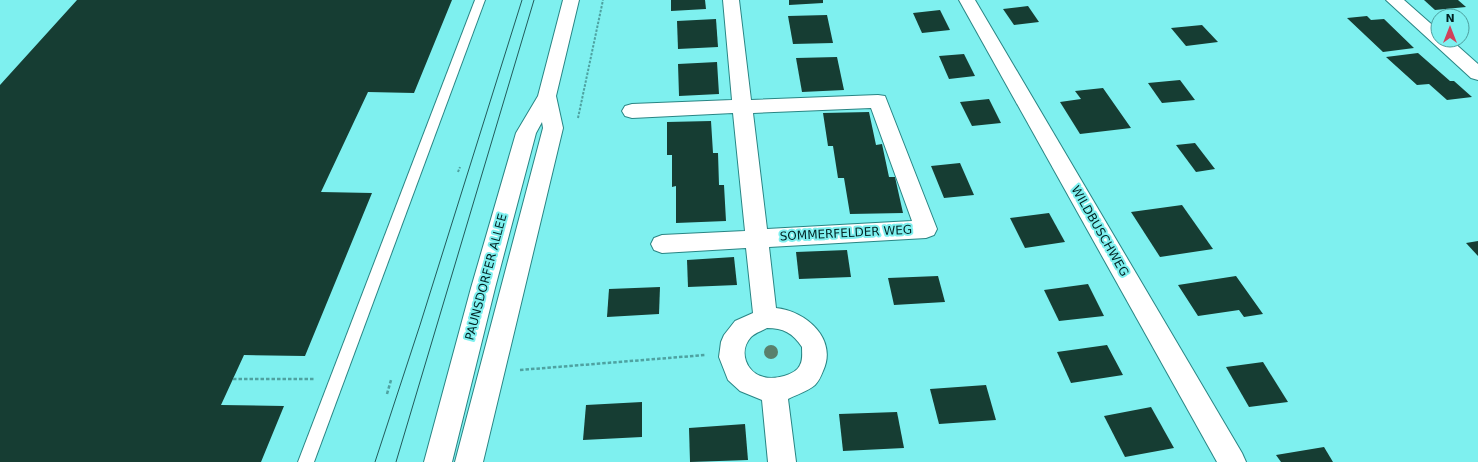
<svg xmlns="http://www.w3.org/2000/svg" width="1478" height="462" font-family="'DejaVu Sans',sans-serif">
  <rect width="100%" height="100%" fill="#7ef0ef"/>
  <g fill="#163d33">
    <path d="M77 0H452L414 93 368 92 321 192 372 193 305 356 244 355 221 405 284 406 261 462H0V85Z"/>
    <path d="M671 0H705L706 9 671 11Z"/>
    <path d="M789 0H823V3L789 5Z"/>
    <path d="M1424 0H1458L1466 7 1435 10Z"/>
    <path d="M1028 6 1039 22 1014 25 1003 9Z"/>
    <path d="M940 10 950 30 922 33 913 13Z"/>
    <path d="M827 15 833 43 793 44 788 16Z"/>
    <path d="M1367 16 1371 20 1384 19 1414 48 1383 52 1347 18Z"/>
    <path d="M716 19 718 47 678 49 677 21Z"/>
    <path d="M1202 25 1218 42 1186 46 1171 28Z"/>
    <path d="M1418 53 1450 81H1454L1472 97 1447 100 1429 84 1417 85 1386 57Z"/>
    <path d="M964 54 975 76 949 79 939 56Z"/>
    <path d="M837 57 844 90 802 92 796 58Z"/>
    <path d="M717 62 719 94 679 96 678 64Z"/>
    <path d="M1180 80 1195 100 1162 103 1148 83Z"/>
    <path d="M1103 88 1131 128 1080 134 1060 102 1081 99 1075 91Z"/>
    <path d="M989 99 1001 123 972 126 960 102Z"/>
    <path d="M869 112 876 145 882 144 889 177H895L903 213 850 214 844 178H838L833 146H828L823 113Z"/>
    <path d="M711 121 713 153H718L719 185H724L726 221 676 223V186L672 187V155H667V122Z"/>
    <path d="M1195 143 1215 169 1196 172 1176 145Z"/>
    <path d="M960 163 974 195 944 198 931 166Z"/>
    <path d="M1182 205 1213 249 1160 257 1131 212Z"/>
    <path d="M1049 213 1065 242 1025 248 1010 218Z"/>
    <path d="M1478 241V256L1466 243Z"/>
    <path d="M847 250 851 277 799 279 796 252Z"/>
    <path d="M734 257 737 285 688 287 687 260Z"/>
    <path d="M938 276 945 302 894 305 888 278Z"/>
    <path d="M1236 276 1263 314 1244 317 1239 310 1198 316 1178 285Z"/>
    <path d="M1088 284 1104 316 1059 321 1044 290Z"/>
    <path d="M660 287 659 314 607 317 609 289Z"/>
    <path d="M1107 345 1123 375 1071 383 1057 352Z"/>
    <path d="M1263 362 1288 402 1249 407 1226 367Z"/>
    <path d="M986 385 996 420 939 424 930 389Z"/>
    <path d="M642 402V437L583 440 586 405Z"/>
    <path d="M1151 407 1174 448 1125 457 1104 416Z"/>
    <path d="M897 412 904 448 843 451 839 414Z"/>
    <path d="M745 424 748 460 690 462 689 428Z"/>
    <path d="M1324 447 1333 462H1281L1276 455Z"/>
  </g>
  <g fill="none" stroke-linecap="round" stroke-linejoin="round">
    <defs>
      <path id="lane" d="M475 0H485L314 462H298Z"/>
      <g id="street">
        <path d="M723 0H739L751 100 878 95 885 96 937 229 934 235 926 238 769 247 776 308C806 311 838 339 823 371 821 376 819 381 815 385 808 391 796 395 788 399L796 462H768L762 400 740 391 728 380 719 357 721 342 724 335 735 321 753 313 746 248 662 253 654 250 651 244 654 238 662 235 745 231 733 113 632 118 625 116 622 111 625 106 632 104 732 100ZM871 108 912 221 767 229 753 113ZM767 328C783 328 793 333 802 347 802 353 803 360 800 365 796 375 774 380 764 377 746 373 738 351 751 337 755 333 762 331 767 328Z"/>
        <path d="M959 0H975L1242 453 1246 462H1217Z"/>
        <path d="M1386 0H1404L1438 30V40H1451L1478 64V80L1471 78Z"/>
      </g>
      <path id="secondary" d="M563 0H579L556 96 563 128 483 462H455L543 128 542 122 536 133 495 288 452 462H424L471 288 516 133 538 96Z"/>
    </defs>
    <use href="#lane" stroke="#298584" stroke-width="2"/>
    <use href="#street" stroke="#298584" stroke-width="2"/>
    <use href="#secondary" stroke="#298584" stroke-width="2"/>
    <g stroke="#4ea2a1" stroke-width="2" stroke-dasharray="2.5 1.5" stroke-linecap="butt">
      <path d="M578 118 603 0"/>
      <path d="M458 172 460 167"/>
    </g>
    <g stroke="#4ea2a1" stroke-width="2.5" stroke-dasharray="3.5 2" stroke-linecap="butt">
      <path d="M520 370 705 355"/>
      <path d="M233 379H314"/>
      <path d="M387 394 391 380"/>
    </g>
    <use href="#lane" fill="#fff" fill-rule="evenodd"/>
    <use href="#street" fill="#fff" fill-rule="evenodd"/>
    <use href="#secondary" fill="#fff" fill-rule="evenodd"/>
    <g stroke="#225a5a" stroke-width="1">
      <path d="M375 462 420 325 522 0"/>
      <path d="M396 462 534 0"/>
    </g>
  </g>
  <circle fill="#59806c" cx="771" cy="352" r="7"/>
  <g text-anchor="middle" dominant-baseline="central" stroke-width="4" stroke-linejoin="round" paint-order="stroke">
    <g font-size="12" fill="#002323" stroke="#7ef0ef">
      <text transform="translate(1100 231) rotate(60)">WILDBUSCHWEG</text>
      <text transform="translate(846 233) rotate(-3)">SOMMERFELDER WEG</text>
      <text transform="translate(486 277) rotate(-75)">PAUNSDORFER ALLEE</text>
    </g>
  </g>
  <g transform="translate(1450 28)"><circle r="19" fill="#7ef0ef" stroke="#4c9e9d"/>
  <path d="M0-3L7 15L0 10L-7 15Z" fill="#d1405a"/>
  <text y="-6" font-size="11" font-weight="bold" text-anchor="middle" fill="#002323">N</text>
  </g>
</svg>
